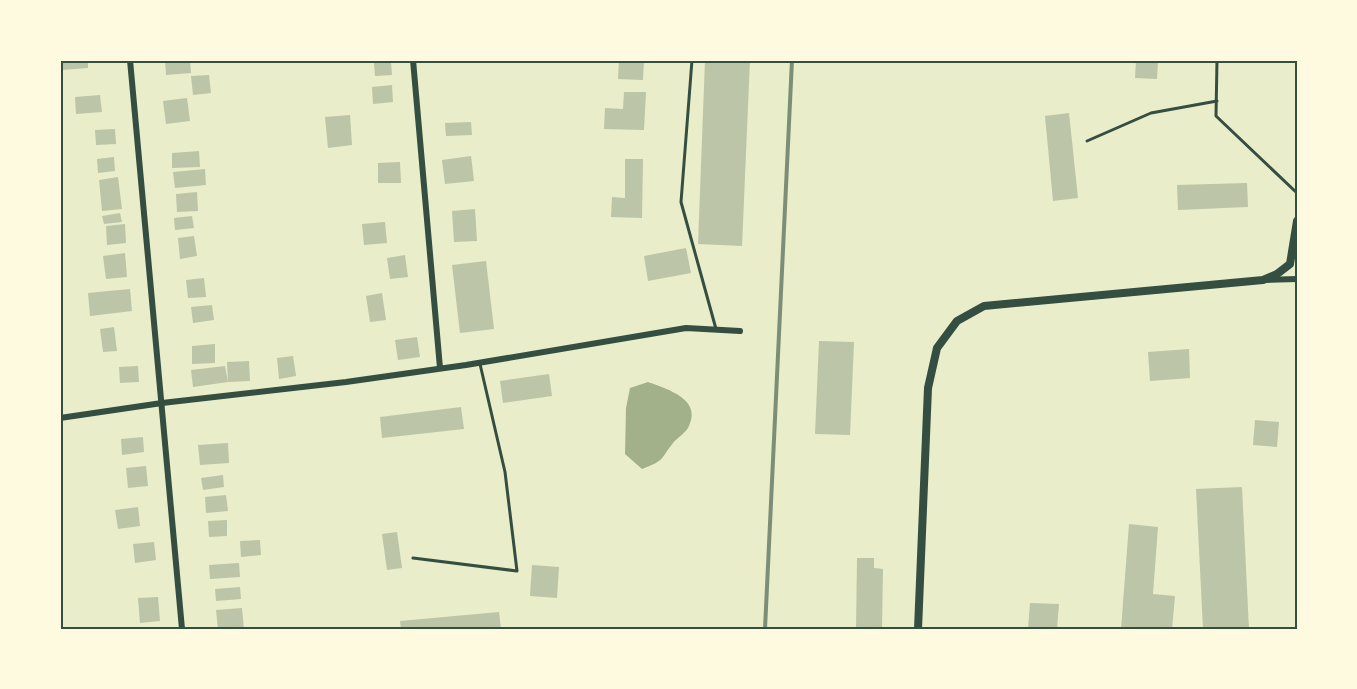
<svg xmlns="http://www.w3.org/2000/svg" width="1357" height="689" font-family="'Roboto Condensed',sans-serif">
  <rect width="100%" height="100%" fill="#e9edc9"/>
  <path fill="#a3b18a" d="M648 382C667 389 702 399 689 426 686 433 678 437 673 443 659 461 665 460 642 469L625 454 626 408 630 388Z"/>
  <g fill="#bcc5a7">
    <path d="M61 60H88V68L62 70Z"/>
    <path d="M165 60H190L191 73 166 75Z"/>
    <path d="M619 60H644L643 80 618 79Z"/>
    <path d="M705 60H750L742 246 698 244Z"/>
    <path d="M1136 60H1158L1157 79 1135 78Z"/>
    <path d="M391 62 392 75 375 76 374 63Z"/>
    <path d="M209 75 211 93 193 95 191 76Z"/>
    <path d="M392 85 393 102 373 104 372 87Z"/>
    <path d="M624 92H646L644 130 604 129 605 108 623 109Z"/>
    <path d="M100 95 102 112 76 114 75 97Z"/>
    <path d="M187 98 190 121 166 124 163 101Z"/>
    <path d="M1069 113 1078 198 1053 201 1045 116Z"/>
    <path d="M350 115 352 145 328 148 325 117Z"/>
    <path d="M471 122 472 135 446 136 445 123Z"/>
    <path d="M115 129 116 144 96 145 95 130Z"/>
    <path d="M199 151 200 167 172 168V153Z"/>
    <path d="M471 156 474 181 445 184 442 160Z"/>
    <path d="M114 157 115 171 98 173 97 159Z"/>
    <path d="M625 159H643L642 218 611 217 612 197 625 198Z"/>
    <path d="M400 162 401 183H378V163Z"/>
    <path d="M205 169 206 185 175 188 173 172Z"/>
    <path d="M118 177 122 209 102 211 99 180Z"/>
    <path d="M1247 183 1248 207 1178 210 1177 185Z"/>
    <path d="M197 192 198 211 177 212 176 194Z"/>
    <path d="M475 209 477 241 454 242 452 211Z"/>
    <path d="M120 213 122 222 104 224 102 216Z"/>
    <path d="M192 216 194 228 175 230 174 218Z"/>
    <path d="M385 222 387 243 364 245 362 224Z"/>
    <path d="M125 224 126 243 107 245 106 226Z"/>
    <path d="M194 236 197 256 180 259 178 238Z"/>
    <path d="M686 248 691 273 648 281 644 256Z"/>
    <path d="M125 253 127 277 106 279 103 256Z"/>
    <path d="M405 255 408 277 390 279 387 258Z"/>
    <path d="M486 261 494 329 460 333 452 265Z"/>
    <path d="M204 278 206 297 188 298 186 280Z"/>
    <path d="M130 289 132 311 90 316 88 293Z"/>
    <path d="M382 293 386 320 370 322 366 296Z"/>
    <path d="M212 305 214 320 193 323 191 307Z"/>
    <path d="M114 327 117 351 103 352 100 329Z"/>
    <path d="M417 337 420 357 398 360 395 340Z"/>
    <path d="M819 341 854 342 850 435 815 434Z"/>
    <path d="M215 344V363L192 364V346Z"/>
    <path d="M1189 349 1190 378 1150 381 1148 352Z"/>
    <path d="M293 356 296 376 279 379 277 358Z"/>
    <path d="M249 361 250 381 228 382 227 362Z"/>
    <path d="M138 366 139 382 120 383 119 367Z"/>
    <path d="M225 366 228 382 193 387 191 370Z"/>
    <path d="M549 374 552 396 503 403 500 381Z"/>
    <path d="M461 407 464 429 382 438 380 417Z"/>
    <path d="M1255 420 1279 422 1277 447 1253 445Z"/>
    <path d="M143 437 144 452 122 455 121 439Z"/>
    <path d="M228 443 229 463 200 465 198 445Z"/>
    <path d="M146 466 148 486 128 488 126 468Z"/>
    <path d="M223 475 224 487 203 490 201 478Z"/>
    <path d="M1242 487 1249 629H1203L1196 489Z"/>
    <path d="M226 495 228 511 206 513 205 497Z"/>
    <path d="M138 507 140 526 118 529 115 510Z"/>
    <path d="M227 520V536L209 537 208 521Z"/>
    <path d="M1129 524 1158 527 1153 594 1175 596 1172 629H1121Z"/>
    <path d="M397 532 402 568 387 570 382 534Z"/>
    <path d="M260 540 261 555 241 557 240 541Z"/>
    <path d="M154 542 156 560 135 563 133 544Z"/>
    <path d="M857 558H874V568L883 569 882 629H856Z"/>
    <path d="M239 563 240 577 210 579 209 565Z"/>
    <path d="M532 565 559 567 557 598 530 596Z"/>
    <path d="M240 587 241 599 216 601 215 589Z"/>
    <path d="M158 597 160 621 140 623 138 598Z"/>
    <path d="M1030 603 1059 604 1057 629H1028Z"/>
    <path d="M242 608 244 629H218L216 610Z"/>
    <path d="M499 612 501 629H401L400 621Z"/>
  </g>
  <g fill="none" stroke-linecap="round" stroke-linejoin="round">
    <g stroke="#344e41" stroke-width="3">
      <path d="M692 60 681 202 716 329"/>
      <path d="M1217 60 1216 116 1297 193"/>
      <path d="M1087 141 1151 113 1217 101"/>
      <path d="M413 558 517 571 505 472 480 364"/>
    </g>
    <g stroke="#344e41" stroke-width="6">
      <path d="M130 60 182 629"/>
      <path d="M413 60 440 368"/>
      <path d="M1266 280 1297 279"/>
      <path d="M60 418 162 403 346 382 466 365 686 328 740 331"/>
    </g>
    <path stroke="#344e41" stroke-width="8" d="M918 629 928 388 937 348 957 321 984 306 1263 280 1277 274 1290 264 1297 221"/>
    <path stroke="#7c8e77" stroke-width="4" d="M765 629 792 60"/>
  </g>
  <rect width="1357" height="689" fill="none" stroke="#fefae0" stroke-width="123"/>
  <rect x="62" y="62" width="1234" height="566" fill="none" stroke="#344e41" stroke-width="2"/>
</svg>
